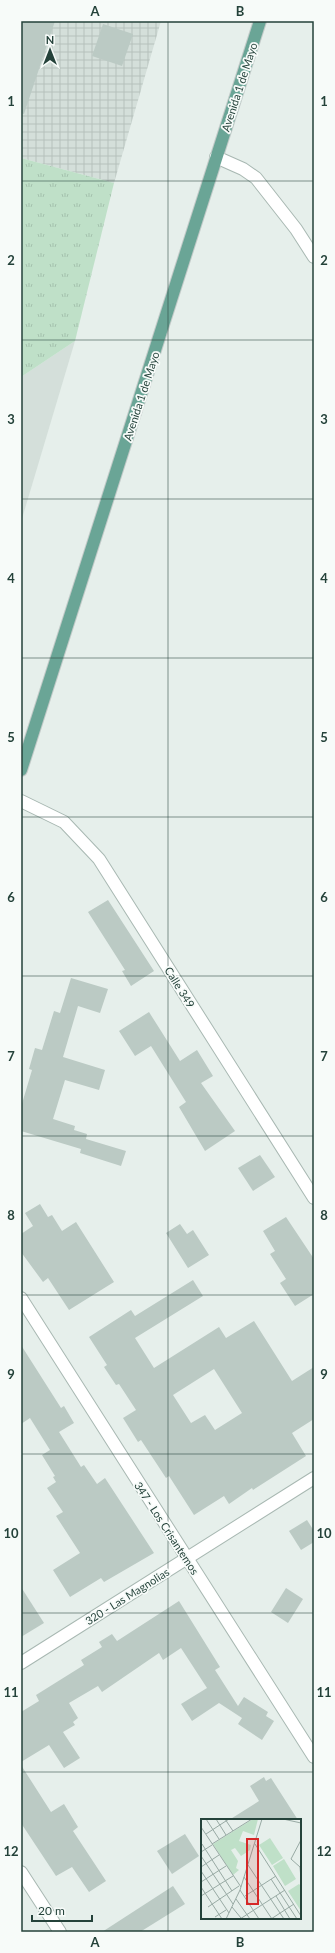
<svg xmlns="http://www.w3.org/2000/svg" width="335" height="1953" font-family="Lato,sans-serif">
  <defs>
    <pattern id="industrial-grid" width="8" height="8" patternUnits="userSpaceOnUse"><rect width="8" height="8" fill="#d4dfda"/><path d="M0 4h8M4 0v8" fill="none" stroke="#b6c1bc"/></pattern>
    <pattern id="grass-tufts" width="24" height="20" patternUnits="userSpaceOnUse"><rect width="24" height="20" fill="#bfe0c8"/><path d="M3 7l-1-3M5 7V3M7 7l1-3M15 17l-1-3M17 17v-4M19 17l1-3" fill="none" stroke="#a4c1ad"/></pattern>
  </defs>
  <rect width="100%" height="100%" fill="#e6efeb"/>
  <path fill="#d4dfda" d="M75 341 21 522V377Z"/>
  <path fill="url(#industrial-grid)" d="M21 21H161L114 183 21 158Z"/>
  <path fill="url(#grass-tufts)" d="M21 158 114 183 75 341 21 377Z"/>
  <g fill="#bbcac4" fill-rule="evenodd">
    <path d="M21 21H55L24 114 21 113Z"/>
    <path d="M103 24 133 34 122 66 92 56Z"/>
    <path d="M108 900 154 971 131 986 122 971 125 970 88 912Z"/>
    <path d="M71 978 108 989 100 1013 78 1006 63 1057 105 1070 99 1090 65 1080 53 1119 75 1126 74 1130 87 1134 86 1139 126 1151 121 1166 80 1153 81 1149 21 1131V1107L32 1070 29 1069 35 1048 42 1050 54 1011 60 1013Z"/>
    <path d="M149 1012 180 1061 197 1050 213 1076 201 1083 235 1131 205 1151 179 1107 186 1102 151 1046 135 1056 119 1031Z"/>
    <path d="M260 1155 275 1177 253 1191 238 1168Z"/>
    <path d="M40 1204 48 1217 52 1215 62 1231 76 1222 114 1282 69 1310 48 1278 43 1282 21 1252V1234L33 1226 25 1213Z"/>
    <path d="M286 1217 314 1259V1294L295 1306 280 1283 286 1279 270 1254 275 1251 263 1231Z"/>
    <path d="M180 1224 187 1234 193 1230 209 1255 188 1268 166 1233Z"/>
    <path d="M193 1280 203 1296 135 1338 154 1368 219 1327 226 1338 254 1321 292 1381 314 1367V1419L292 1433 306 1456 253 1490 252 1488 229 1504 224 1496 194 1515 169 1476 166 1478 141 1440 138 1442 123 1418 136 1410 119 1384 116 1385 104 1367 107 1365 89 1337 131 1310 135 1316ZM214 1369 242 1413 215 1430 205 1415 191 1423 173 1395Z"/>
    <path d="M21 1345 61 1408 64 1406 74 1423 59 1432 81 1467 84 1465 97 1484 105 1478 154 1553 104 1582 101 1578 70 1597 53 1570 80 1553 56 1516 63 1512 47 1488 56 1482 53 1477 55 1476 42 1455 50 1450 30 1418 21 1424Z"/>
    <path d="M307 1520 314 1531V1542L301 1550 289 1531Z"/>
    <path d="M21 1587 44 1623 21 1637Z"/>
    <path d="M286 1588 303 1599 288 1623 271 1612Z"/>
    <path d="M179 1601 220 1667 215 1670 238 1706 244 1697 268 1712 266 1716 274 1721 262 1740 238 1724 242 1718 219 1703 192 1721 181 1704 207 1688 181 1648 163 1660 159 1653 102 1692 98 1686 69 1703 78 1718 73 1722 75 1725 63 1732 80 1758 64 1768 49 1745 21 1762V1712L39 1701 36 1695 84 1665 81 1660 102 1647 99 1642 112 1634 117 1641Z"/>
    <path d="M21 1765 51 1812 64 1804 78 1827 73 1831 106 1881 89 1892 72 1867 56 1876 21 1823Z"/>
    <path d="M264 1777 266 1781 271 1778 298 1820H229L259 1801 250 1786Z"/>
    <path d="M185 1834 199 1856 172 1874 157 1851Z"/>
    <path d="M173 1886 185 1904 140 1932H102Z"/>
  </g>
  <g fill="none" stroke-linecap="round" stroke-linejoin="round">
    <defs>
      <g id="minor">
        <path d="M216 157 243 169 256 178 296 229 314 257"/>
        <path d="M21 801 64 822 99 859 314 1198"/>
        <path d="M21 1298 314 1757"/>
        <path d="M21 1663 314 1478"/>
        <path d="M21 1872 60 1932"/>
      </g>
      <path id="major" d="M21 770 260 21"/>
    </defs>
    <use href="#minor" stroke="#a8b8b2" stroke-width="14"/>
    <use href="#major" stroke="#c2cac8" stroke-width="14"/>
    <use href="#minor" stroke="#fff" stroke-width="12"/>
    <use href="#major" stroke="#6aa596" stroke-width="12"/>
  </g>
  <path fill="none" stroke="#24423a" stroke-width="1" stroke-opacity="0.55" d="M168 21V1932M21 181H314M21 340H314M21 499H314M21 658H314M21 817H314M21 976H314M21 1136H314M21 1295H314M21 1454H314M21 1613H314M21 1772H314"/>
  <g text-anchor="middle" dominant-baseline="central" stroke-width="3.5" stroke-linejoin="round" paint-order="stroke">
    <g font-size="11" fill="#24423a" stroke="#f7fbf9">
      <text transform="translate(239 87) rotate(-72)">Avenida 1 de Mayo</text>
      <text transform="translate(141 396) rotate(-72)">Avenida 1 de Mayo</text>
      <text transform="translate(180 987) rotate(58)">Calle 349</text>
      <text transform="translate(167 1528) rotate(57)">347 - Los Crisantemos</text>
      <text transform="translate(127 1596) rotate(-32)">320 - Las Magnolias</text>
    </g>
  </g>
  <g transform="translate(201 1819)">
    <rect width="100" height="100" fill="#e6efeb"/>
    <path d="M52 0H57L53 16 42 12 38 22 50 26 49 31 40 37 34 29 30 31 37 42 35 49 38 51 32 56 12 25Z" fill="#bfe0c8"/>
    <path d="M69 19 82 39 71 46 58 26ZM83 40 95 60 84 67 72 47ZM98 65 100 67V92L87 72Z" fill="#bfe0c8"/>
    <path fill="none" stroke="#98aaa4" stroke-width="1" d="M5 0 18 20M15 0 25 16M24 0 32 12M82 0 100 4M0 8 40 68M5 15 28 0M100 21 90 40 99 48 100 60M1 25 31 72M11 25 51 0M54 25 100 97M0 33 11 26M0 37 32 85M47 46 83 100M0 48 18 36M0 52 28 94M43 58 71 100M70 60 96 100M0 63 25 47M0 68 21 100M39 71 58 100M0 77 32 57M44 77 75 57M75 77 89 100M35 80 49 100M7 88 38 67M31 88 40 99M14 98 25 91M25 100 39 71 61 0M39 100 84 71M70 100 93 85"/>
    <path fill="#d62828" fill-opacity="0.15" stroke="#d62828" stroke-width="2" d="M46 20H57V85H46Z"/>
    <rect width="100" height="100" fill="none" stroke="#24423a" stroke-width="2"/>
  </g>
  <rect width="335" height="1953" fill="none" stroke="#f7fbf9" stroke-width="44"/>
  <g transform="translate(50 50)" stroke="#f7fbf9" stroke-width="3" paint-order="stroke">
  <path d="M0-3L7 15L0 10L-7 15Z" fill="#24423a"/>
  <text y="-6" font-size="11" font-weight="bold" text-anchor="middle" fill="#24423a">N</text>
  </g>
  <path d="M32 1915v6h60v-6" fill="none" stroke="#24423a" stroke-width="2"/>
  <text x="38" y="1915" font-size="12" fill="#24423a" stroke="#f7fbf9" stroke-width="3" paint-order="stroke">20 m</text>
  <rect x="22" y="22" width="291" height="1909" fill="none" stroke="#24423a" stroke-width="1.5"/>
  <g font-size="13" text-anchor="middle" font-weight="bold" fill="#24423a">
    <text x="95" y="16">A</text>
    <text x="240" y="16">B</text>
    <text x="11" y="106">1</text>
    <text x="324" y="106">1</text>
    <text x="11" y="265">2</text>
    <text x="324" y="265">2</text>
    <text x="11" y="424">3</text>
    <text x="324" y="424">3</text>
    <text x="11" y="583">4</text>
    <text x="324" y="583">4</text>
    <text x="11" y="742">5</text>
    <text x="324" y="742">5</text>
    <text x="11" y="902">6</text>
    <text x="324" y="902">6</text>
    <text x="11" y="1061">7</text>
    <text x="324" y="1061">7</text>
    <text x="11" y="1220">8</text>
    <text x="324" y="1220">8</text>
    <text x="11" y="1379">9</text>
    <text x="324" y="1379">9</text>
    <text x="11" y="1538">10</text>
    <text x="324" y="1538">10</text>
    <text x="11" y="1697">11</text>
    <text x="324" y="1697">11</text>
    <text x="11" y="1856">12</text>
    <text x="324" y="1856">12</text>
    <text x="95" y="1947">A</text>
    <text x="240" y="1947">B</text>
  </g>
</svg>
